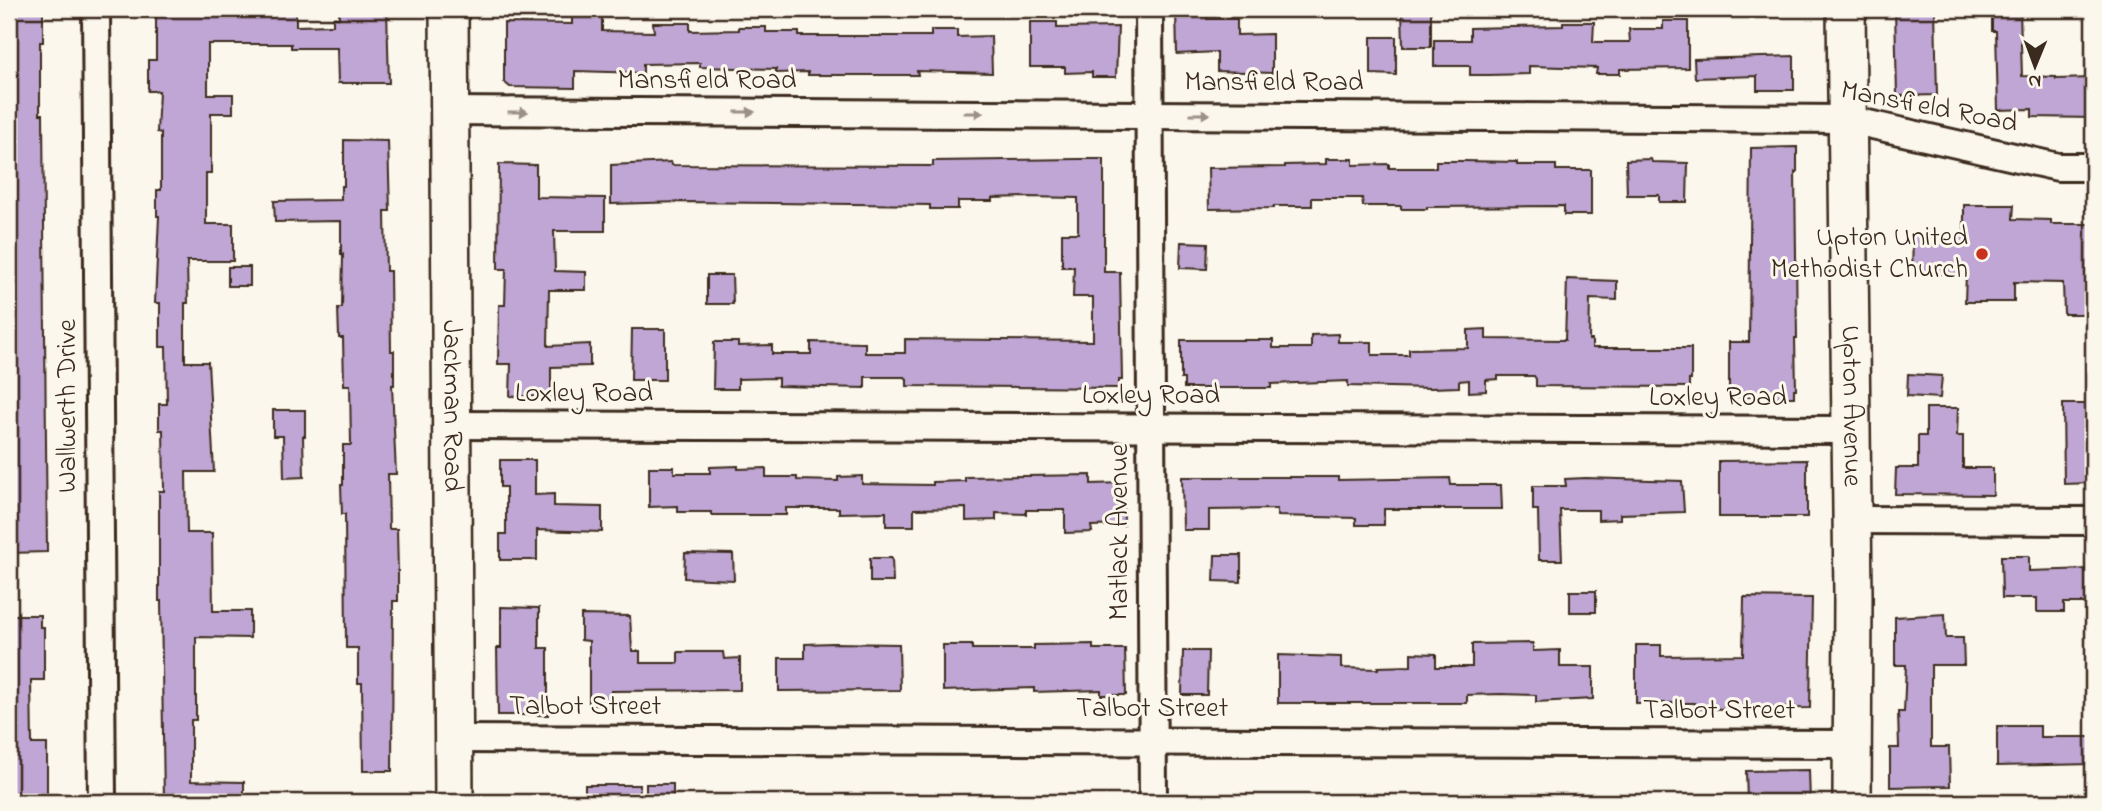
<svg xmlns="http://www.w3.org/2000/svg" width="2102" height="811" font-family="'Indie Flower',sans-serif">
  <rect width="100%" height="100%" fill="#fbf7ec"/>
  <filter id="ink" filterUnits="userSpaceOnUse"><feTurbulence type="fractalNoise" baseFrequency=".0143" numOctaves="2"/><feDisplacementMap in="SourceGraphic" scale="14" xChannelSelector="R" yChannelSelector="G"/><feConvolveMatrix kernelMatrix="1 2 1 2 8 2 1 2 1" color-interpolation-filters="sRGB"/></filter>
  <g filter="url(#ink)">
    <g fill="#bfa6d4" stroke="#3b2a1e" stroke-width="2">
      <path d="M9 9H43V42H40V114H43L47 552 9 553Z"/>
      <path d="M156 9H205V15L273 16V9H296V26L333 25V18H339V9H387L389 83H338L337 48H291V44H208V94H233V113H211V173H206V224H233V261H187L188 303H185V362H208L214 472H186L187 533H212L213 611H250V638L196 637V720H191V781L244 782V800L164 802 161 601H159V491H164L163 430H159V404H167L166 347H160V303H155L159 216H157V190H161V133L157 132 159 91H148V60H156Z"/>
      <path d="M572 9H602V31L654 32 653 23H690V31L739 30V27H766V32H799V36H931V30H957V37L991 36 992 73 917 71 918 75H808V72L776 73V69L700 67V63L643 64V73L575 71V88L510 87 504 82V23L572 24Z"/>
      <path d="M1176 9H1207V19H1237V35L1272 34V73L1217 71V52L1177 54Z"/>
      <path d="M1402 9H1431V47H1403Z"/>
      <path d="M1895 9H1935L1937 95 1897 96Z"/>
      <path d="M1992 9H2020L2022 76 2056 77V79L2093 78V118L2032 117V109L1998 110 1996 31H1992Z"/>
      <path d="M1663 21H1688V68L1620 69V74H1596L1597 68 1529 66V74L1489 75H1470V66H1434V40H1470V28L1563 26V22H1594L1593 42H1630L1629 29H1663Z"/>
      <path d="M1030 22H1057V28L1118 27 1116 77H1092V72L1065 73V67H1030Z"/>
      <path d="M1371 37H1396V75L1371 74Z"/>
      <path d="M1794 56V90H1757V76L1695 78 1694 59Z"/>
      <path d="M344 140 388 141 390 211H385L386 271H390L391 351H394V385H392L396 474H388L389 529H397L398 572V601H393L392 771H363L362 683H358V648H346L345 514H342L341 485H343V445H351L350 385H344L343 338H339L338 308H342L343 254H341V221L275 222 274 201 341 200V186H344Z"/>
      <path d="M1797 147V172H1795L1797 338H1795L1796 389H1794V397H1729V342H1749L1751 148Z"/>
      <path d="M1079 159H1104V272H1120L1122 380H1119V388L907 386V379L905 377H865V388L778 386V378L738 379V389H713L714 342H738V346L772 345V354H811V342L865 343V353H905V339L1093 341V297H1073L1074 267H1062V233H1078V198L1025 197 992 198V201H958V209H930V205L682 202 611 204V165L671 162 672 165 933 166V161Z"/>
      <path d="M1326 159H1353V165L1389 164V168H1436V161H1463L1517 162V165H1556V170H1591V215H1564V206L1427 207V209H1401V206H1363L1362 198H1312V206H1274V208L1209 209 1208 168 1285 167V165L1326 164Z"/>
      <path d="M1651 159 1652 162 1688 163 1687 202H1659V195H1627L1626 160Z"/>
      <path d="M499 164 536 165V197L605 198V231H554L555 271 586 272V290H549L548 346 590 344V366L551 367V397L510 396 511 364H498L499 305H505L506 269H498Z"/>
      <path d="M1964 205H2014L2013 219 2051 220V224H2090V230H2092V314H2064L2063 283 2014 282V302H1965L1966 274H1912L1913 234H1964Z"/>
      <path d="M1181 242 1208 243 1207 269 1180 268Z"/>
      <rect x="228" y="267" width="22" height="19"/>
      <path d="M707 275H732L733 304H707Z"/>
      <path d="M1567 279 1617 281V300L1590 299 1589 340H1592V348H1691V380H1689V387L1536 386V379L1534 376H1498V379L1486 380V391L1469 392V380L1459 381V387L1431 388 1348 386V381L1271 384V388H1184V379H1181V340H1273V348H1311V335L1338 334V342H1372V355H1409V349L1468 348V330L1486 329V339L1565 340Z"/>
      <path d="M632 329H665V380H631Z"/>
      <path d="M1908 374 1942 376 1940 398 1907 396Z"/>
      <path d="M2063 404H2092L2093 483 2064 484Z"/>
      <path d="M1926 408H1958L1957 436H1963V468H1993V495L1895 494 1896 468H1918V436H1926Z"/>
      <path d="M273 410H305V436H303L304 477 284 478 283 436H273Z"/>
      <path d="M500 460H535V495L554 494V506L602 507V532L537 530V560H500V534H506V487H500Z"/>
      <path d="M1807 460V517H1719V461Z"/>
      <path d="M738 466V469L766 468V477H797V480L838 481V477L862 476V484L933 485V482L965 481V477L1091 475V484L1123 483 1124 525 1091 526 1092 532 1065 533V510H1026V514L996 513V520L966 521V508L914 509V526H886V512L839 513V508H786V515H711V512H678V506L649 507V467H674V473H710V467Z"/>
      <path d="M1182 477H1338V480L1450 478 1451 485H1501L1502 509H1384V525H1356V518L1277 516V509L1209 510V530H1183Z"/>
      <path d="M1586 478 1682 481 1684 512 1620 514V519L1598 520V510H1560L1562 560H1539L1538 510H1533V486H1566L1565 479Z"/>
      <path d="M685 553 733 554 734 580 684 578Z"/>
      <path d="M1215 555H1241V582L1214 581Z"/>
      <path d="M2001 556H2029V571L2091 569V603H2064V612H2037V598H2002Z"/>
      <path d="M870 558H892L893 582H870Z"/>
      <rect x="1570" y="591" width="26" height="21"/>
      <path d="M1744 597 1812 598 1810 708 1695 709V703H1636V645H1661V656L1743 655Z"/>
      <path d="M501 607 539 608V648H548V715H498L497 648H501Z"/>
      <path d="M1945 614 1946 638H1963L1964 665H1931V747H1949L1950 786 1890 787V748H1899L1898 712H1904L1906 665H1895V617Z"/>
      <path d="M9 615H40V627H44V680H31L32 744H47V802H9Z"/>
      <path d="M581 615 630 616 632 651H640V663H678V652H723L724 659 740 658V690L611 691V705H589V641L581 640Z"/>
      <path d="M833 643 899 644 900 690 779 691V658H805V644Z"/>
      <path d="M1533 643V651L1560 650V667H1593V699L1536 702V695L1501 694 1467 695V703H1278V655L1341 657V668L1378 669V667L1411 666V653L1436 654V667H1472V644Z"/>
      <path d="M1093 644V649H1125L1126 695H1101V690L1034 692V688L943 691V645H972V649H1034V645Z"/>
      <path d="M1183 651H1208L1207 695H1182Z"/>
      <path d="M1997 726H2040V737H2093V764L1997 766Z"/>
      <path d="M1809 770 1810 802H1747L1746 771Z"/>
      <rect x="646" y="784" width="27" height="18"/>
      <path d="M585 785H640L639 802H585Z"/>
    </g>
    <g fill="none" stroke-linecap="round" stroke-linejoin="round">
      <defs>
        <g id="street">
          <path d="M96 9 102 802"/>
          <path d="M1149 9 1153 802"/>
          <path d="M449 111 1846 119 2058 167H2093"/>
          <path d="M452 425 1851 430"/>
          <path d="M1853 520 2093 521"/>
          <path d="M454 739 1851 744"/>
        </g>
        <g id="secondary">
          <path id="s1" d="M449 9 454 802"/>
          <path id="s2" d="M1846 9 1853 595 1852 802"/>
        </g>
      </defs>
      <use href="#street" stroke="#3b2a1e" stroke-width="32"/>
      <use href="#secondary" stroke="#3b2a1e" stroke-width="42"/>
      <use href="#street" stroke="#fbf7ec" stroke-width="26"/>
      <use href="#secondary" stroke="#fbf7ec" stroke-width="37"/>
    </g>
    <defs><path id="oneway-solid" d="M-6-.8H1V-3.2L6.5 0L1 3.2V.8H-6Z" transform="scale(1.75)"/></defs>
    <g fill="#9b9085">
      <use href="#oneway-solid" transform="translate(518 112)"/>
      <use href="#oneway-solid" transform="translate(745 112)"/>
      <use href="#oneway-solid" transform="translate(973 113)"/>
      <use href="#oneway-solid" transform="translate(1200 114)"/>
    </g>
  </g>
  <circle fill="#c8321e" stroke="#fbf7ec" stroke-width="2.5" cx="1982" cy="254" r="7"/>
  <g text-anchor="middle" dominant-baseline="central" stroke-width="6" stroke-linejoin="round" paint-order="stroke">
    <g font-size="28" fill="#3b2a1e" stroke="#fbf7ec">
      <text x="707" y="81">Mansfield Road</text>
      <text x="1274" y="83">Mansfield Road</text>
      <text transform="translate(1929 108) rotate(11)">Mansfield Road</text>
      <text x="584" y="394">Loxley Road</text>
      <text x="1151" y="396">Loxley Road</text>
      <text x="1718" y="398">Loxley Road</text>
      <text transform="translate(68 406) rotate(-90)">Wallwerth Drive</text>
      <text stroke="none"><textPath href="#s1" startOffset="397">Jackman Road</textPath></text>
      <text stroke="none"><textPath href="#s2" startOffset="397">Upton Avenue</textPath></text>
      <text transform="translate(1120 532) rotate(-90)">Matlack Avenue</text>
      <text x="585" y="707">Talbot Street</text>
      <text x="1152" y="709">Talbot Street</text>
      <text x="1719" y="711">Talbot Street</text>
    </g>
    <g font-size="28" fill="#3b2a1e" stroke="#fbf7ec" text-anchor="end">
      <text x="1968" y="238">Upton United<tspan x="1968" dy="32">Methodist Church</tspan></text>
    </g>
  </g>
  <rect width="2102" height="811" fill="none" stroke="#fbf7ec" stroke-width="35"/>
  <rect x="18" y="18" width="2067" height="776" fill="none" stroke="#3b2a1e" stroke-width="2.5" filter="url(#ink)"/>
  <g transform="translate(2035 66) rotate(181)" stroke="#fbf7ec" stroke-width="5" paint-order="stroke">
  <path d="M0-5L12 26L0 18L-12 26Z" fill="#3b2a1e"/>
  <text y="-10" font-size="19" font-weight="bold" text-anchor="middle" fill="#3b2a1e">N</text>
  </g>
</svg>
